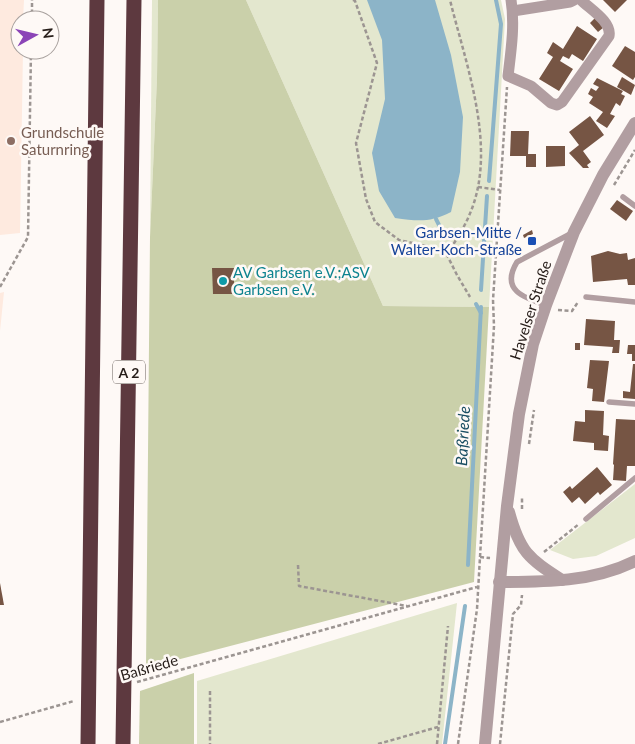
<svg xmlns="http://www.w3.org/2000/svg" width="635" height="744" font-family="Lato,sans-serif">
  <rect width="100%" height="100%" fill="#fef9f6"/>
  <g fill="#feeadf">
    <path d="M0 0H24L23 20H20V50H23L20 233 0 235Z"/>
    <path d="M4 292 0 331V449V293Z"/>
  </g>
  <g fill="#e3e7ce">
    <path d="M152 0H158L157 78 150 237Z"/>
    <path d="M246 0H501L505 19 489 307 383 306Z"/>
    <path d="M635 484V538L596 556 573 559 550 550Z"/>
    <path d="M457 603 442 744H197V681Z"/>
  </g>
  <g fill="#cad0aa">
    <path d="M158 0H246L383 306 489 307 474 582 146 668 150 237 157 78Z"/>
    <path d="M194 673V744H139L140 691Z"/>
  </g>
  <path fill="#8cb4c8" d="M367 0H435L451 55 463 117 460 172 451 212C429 223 418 221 395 218L379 191 372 153 385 99 382 40Z"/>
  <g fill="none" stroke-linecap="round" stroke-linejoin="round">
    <g stroke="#8cb4c8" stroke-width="4">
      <path d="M489 181 501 24 496 0"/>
      <path d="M436 219 443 233"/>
      <path d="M481 290 487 196"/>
      <path d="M476 304 481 313"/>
      <path d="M468 565 481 307"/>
      <path d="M445 744 465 606"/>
    </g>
  </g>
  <g fill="#765544">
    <path d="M603 0H627L615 12Z"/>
    <path d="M595 18 604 27 598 32 590 23Z"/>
    <path d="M577 26 597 39 583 61 572 54 569 59 563 56 560 61 573 69 559 91 539 79 553 57 547 53 553 42 563 49Z"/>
    <path d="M625 46 635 52V77L633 80 612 66Z"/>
    <path d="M622 77 635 85 631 95 617 87Z"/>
    <path d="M597 78 623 91 621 94 625 96 620 106 616 103 610 114 615 116 607 128 596 121 603 112 589 103 593 97 588 94 591 88 596 91 599 87 593 84Z"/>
    <path d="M590 116 604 135 583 151 591 162 587 165 589 168H583L569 153 579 145 569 132Z"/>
    <path d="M511 131H529L528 154H536V167H526V156H510Z"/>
    <path d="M546 146H565V166L546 167Z"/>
    <path d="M617 200 633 211 626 221 610 209Z"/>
    <path d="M532 230 533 234 524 238 523 235Z"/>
    <path d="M608 251 620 254 627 253 628 260 635 258V285H628L627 279 593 282 591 256Z"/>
    <path d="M212 268H234V294H213Z"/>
    <path d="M586 319 615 321 614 340H620L619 353H612L613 347 584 345Z"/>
    <rect x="575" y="343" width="5" height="7"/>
    <path d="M628 345H635V361H632V354H627Z"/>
    <path d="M590 360 609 361 604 402 592 401 593 389 587 388Z"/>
    <path d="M633 364H635V399L623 398V391L630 392Z"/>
    <path d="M585 410 604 411 603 435 609 436 608 451 594 450V443L573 441 575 421 585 422Z"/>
    <path d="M616 419 635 420V466H627L626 481 613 480 614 465 613 464Z"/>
    <path d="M597 467 612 485 600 495 598 492 585 504 579 497 572 503 563 492 570 486 572 489Z"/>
    <path d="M0 583 4 605H0Z"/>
  </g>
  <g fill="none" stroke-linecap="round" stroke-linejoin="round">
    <g stroke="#9c9592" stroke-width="2.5" stroke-dasharray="4 2.5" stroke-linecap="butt">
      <path d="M353 0 355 1 377 63 356 143 366 199 375 222 399 240 435 248 447 255 457 275 470 297"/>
      <path d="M32 20V0"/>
      <path d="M614 185 635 150"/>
      <path d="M478 187 500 190"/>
      <path d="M447 255C455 241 465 227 471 211 497 146 466 65 450 0"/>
      <path d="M0 287 28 237 31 50"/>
      <path d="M558 310 572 311 578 302"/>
      <path d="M529 444 534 410"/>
      <path d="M522 509V497"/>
      <path d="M544 552 579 524"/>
      <path d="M480 557 494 326 493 300 507 87"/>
      <path d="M298 565 299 586 407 606"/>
      <path d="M137 682 477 587"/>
      <path d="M210 691V744"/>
      <path d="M0 722 74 701"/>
      <path d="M378 744 438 727"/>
      <path d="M437 744 448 626"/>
      <path d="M458 744 477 609 480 557 490 558"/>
      <path d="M500 744 513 614 521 605 522 595"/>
    </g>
    <g stroke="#b19ea1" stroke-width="5.5">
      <path d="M623 197 635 206"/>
      <path d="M586 297 635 302"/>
      <path d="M546 305C524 298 500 290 517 262L572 233"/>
      <path d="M609 402 635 404"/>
      <path d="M586 519 635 478"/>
    </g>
    <g stroke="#b19ea1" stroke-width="11">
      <path d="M511 0C515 25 511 51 508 76L531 86 551 103 557 105 562 102 609 36C612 22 590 9 581 0"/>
      <path d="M513 11 570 2 574 0"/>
    </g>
    <g stroke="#b19ea1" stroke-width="12">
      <path d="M509 512C520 552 528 558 562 580"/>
      <path d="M499 582C545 582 593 582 635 561"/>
      <path d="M485 744 507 506 519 414 533 344 546 305 574 232 603 175 635 123"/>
    </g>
    <g stroke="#5d393f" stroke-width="15">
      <path d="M88 744 97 0"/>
      <path d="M123 744 134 0"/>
    </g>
  </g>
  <circle fill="#8d6e63" stroke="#fef9f6" stroke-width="2" cx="11" cy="141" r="5"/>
  <rect fill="#1a4fb4" stroke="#fef9f6" stroke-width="2" x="527" y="236" width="10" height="10" rx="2.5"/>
  <circle fill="#0f9aa8" stroke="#fef9f6" stroke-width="2" cx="223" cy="281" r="5"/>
  <g text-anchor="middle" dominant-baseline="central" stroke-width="5" stroke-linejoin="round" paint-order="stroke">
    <rect fill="#fef9f6" stroke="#675f5b" stroke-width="1" x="113" y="360.5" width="32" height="23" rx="4"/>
    <g font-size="14" font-weight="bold" fill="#261d19">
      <text x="129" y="372">A 2</text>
    </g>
    <g font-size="15" fill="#785e54" stroke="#fef9f6" text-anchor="start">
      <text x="21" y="132">Grundschule<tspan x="21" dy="17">Saturnring</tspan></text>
    </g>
    <g font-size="15" fill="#164399" stroke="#fef9f6" text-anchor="end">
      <text x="522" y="232">Garbsen-Mitte /<tspan x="522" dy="17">Walter-Koch-Straße</tspan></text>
    </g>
    <g font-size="15" fill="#0d838f" stroke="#fef9f6" text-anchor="start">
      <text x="233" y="272">AV Garbsen e.V.;ASV<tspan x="233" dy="17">Garbsen e.V.</tspan></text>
    </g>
    <g font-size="15" fill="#261d19" stroke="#fef9f6">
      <text transform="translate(530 310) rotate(-72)">Havelser Straße</text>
      <text transform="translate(149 667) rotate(-16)">Baßriede</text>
    </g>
    <g font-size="16" font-style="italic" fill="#1a4e63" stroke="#fef9f6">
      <text transform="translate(462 436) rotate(-87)">Baßriede</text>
    </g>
  </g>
  <g transform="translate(35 35) rotate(82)"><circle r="24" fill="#fef9f6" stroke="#a8a19e"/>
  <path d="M0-4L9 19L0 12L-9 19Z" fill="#8b44b7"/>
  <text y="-8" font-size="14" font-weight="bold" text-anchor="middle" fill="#261d19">N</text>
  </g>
</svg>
